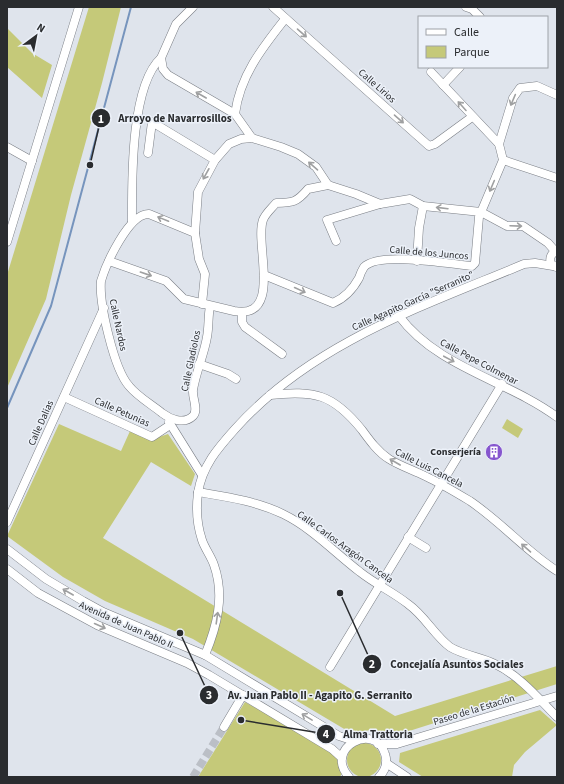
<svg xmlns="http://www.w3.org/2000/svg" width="564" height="784" font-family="'Source Sans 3',sans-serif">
  <rect width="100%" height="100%" fill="#dfe4ec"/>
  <g fill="#c5c979">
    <path d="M89 7H121L102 83 71 195 46 299 7 388V275Z"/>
    <path d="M7 28 32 53 52 65 42 98 7 67Z"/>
    <path d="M507 419 523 429 518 438 502 428Z"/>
    <path d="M59 424 121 451 130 431 150 440 168 434 195 474 191 486 151 462 103 538 395 716 557 666V684L384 739 371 730 351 733 193 639 105 601 63 577 7 536Z"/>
    <path d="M245 702 289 726 337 757 342 773 340 777H198Z"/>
    <path d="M540 710 557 725 525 752 514 765 512 777H423L399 762 400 753Z"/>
    <circle cx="364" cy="760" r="17"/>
  </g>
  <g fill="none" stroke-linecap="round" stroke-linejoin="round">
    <path stroke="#7694bd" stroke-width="2" d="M7 408 51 306 131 7"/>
    <path stroke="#bbbfc6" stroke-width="8" stroke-dasharray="8 4" stroke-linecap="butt" d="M193 777 224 727"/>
    <defs>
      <g id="minor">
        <path d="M193 7 176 24 161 58 163 69 168 75 235 114"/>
        <path d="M273 7 429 146 435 144 472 117"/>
        <path d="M466 7 472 9 480 17"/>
        <path d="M431 72 499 144"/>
        <path d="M443 85 460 67"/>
        <path d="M252 138 235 114C240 76 262 48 285 19"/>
        <path d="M7 147 32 161"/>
        <path d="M148 153 152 122 215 160"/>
        <path d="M503 160 557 178"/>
        <path d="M132 222C132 183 130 86 161 58"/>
        <path d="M195 233 149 214C129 213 106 264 101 281 99 304 114 369 129 386 138 397 151 404 162 413 170 419 184 425 193 416 199 410 192 398 193 390 196 371 204 355 207 337 209 327 208 316 210 306"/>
        <path d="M336 241 327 220 380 204"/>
        <path d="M7 242 79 7"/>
        <path d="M109 261 166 281 184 299 234 311C284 320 254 243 263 220 265 214 272 208 276 203 293 203 297 202 308 189L328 185"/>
        <path d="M417 261 419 228 423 206"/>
        <path d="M556 267 551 264C549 258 551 253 557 251"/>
        <path d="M264 275 333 303C345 298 353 289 359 278 360 275 362 270 364 267 379 251 450 264 472 266L475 263 479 217 503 160 499 144 513 98 520 88 537 86 557 95"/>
        <path d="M202 304 205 274 199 259 195 233 198 192 215 160 229 144 241 139 252 138 281 147 298 154 316 167 328 185 356 194 380 204 410 199 423 206 481 212 507 226H523L548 243 555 251"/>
        <path d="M242 313V322L245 327 282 354"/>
        <path d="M399 316C438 368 507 380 557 417"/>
        <path d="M199 364 228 374 236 379"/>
        <path d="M270 395C315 390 333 394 362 430 370 441 378 452 389 459 400 466 413 470 425 476 440 483 455 492 470 501 501 522 526 551 557 571"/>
        <path d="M64 397 152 437 170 425"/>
        <path d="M169 422 202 475"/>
        <path d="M198 492C227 497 256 501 283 514 312 528 335 553 360 572 375 584 393 592 408 604 425 616 434 635 450 647 463 655 481 657 495 664 520 676 538 698 557 717"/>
        <path d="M7 522 104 308"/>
        <path d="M408 537 426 548"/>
        <path d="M7 549 46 579 83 601 103 612 205 655 339 736 354 741"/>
        <path d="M7 569 38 593 97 625 187 663 209 675 332 749 342 758"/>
        <path d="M205 655C217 626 225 596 214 565 211 556 205 549 202 540 197 525 196 508 198 493 202 466 218 448 235 429 312 343 421 307 524 264L535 263 553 266"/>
        <path d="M330 667 502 384"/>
        <path d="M224 727 243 695"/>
        <path d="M378 744H397L557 696"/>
        <path d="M386 763 407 777"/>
        <path d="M349 777C323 748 375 721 385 754 388 763 385 771 379 777"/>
      </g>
    </defs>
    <use href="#minor" stroke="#7a7e85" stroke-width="9"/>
    <use href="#minor" stroke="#fff" stroke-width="8"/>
  </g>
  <defs><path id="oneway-shaft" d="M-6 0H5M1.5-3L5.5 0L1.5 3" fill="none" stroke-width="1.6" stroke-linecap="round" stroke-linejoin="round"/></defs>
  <g stroke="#9fa0a1">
    <use href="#oneway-shaft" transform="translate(302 33) rotate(41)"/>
    <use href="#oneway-shaft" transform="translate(201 95) rotate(-150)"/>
    <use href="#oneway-shaft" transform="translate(513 100) rotate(113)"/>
    <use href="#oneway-shaft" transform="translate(462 106) rotate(-132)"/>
    <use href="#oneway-shaft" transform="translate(399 119) rotate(41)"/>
    <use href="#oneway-shaft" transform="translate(313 166) rotate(-139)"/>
    <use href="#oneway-shaft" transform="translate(206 174) rotate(119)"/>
    <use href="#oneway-shaft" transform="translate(492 186) rotate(113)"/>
    <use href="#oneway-shaft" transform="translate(442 208) rotate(-173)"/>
    <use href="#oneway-shaft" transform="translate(163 219) rotate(-158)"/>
    <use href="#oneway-shaft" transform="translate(516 226) rotate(2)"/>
    <use href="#oneway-shaft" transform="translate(146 274) rotate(19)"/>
    <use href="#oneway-shaft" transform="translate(300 290) rotate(25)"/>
    <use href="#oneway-shaft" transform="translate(449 359) rotate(28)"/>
    <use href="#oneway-shaft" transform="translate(395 462) rotate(-150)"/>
    <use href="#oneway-shaft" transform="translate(526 548) rotate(-139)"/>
    <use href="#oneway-shaft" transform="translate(68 592) rotate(-150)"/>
    <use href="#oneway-shaft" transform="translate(217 618) rotate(-82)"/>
    <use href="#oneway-shaft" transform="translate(100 626) rotate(24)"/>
    <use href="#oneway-shaft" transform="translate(307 717) rotate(-149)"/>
  </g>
  <defs>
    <symbol id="building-disc" viewBox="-11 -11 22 22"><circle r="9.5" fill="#8656ce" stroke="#ecf1f9"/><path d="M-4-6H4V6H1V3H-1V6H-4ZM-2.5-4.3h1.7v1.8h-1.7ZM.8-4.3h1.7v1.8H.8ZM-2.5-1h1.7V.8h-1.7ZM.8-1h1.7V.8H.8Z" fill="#fff"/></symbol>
  </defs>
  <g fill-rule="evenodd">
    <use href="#building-disc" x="484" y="442" width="20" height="20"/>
  </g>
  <g text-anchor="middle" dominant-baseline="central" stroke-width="3" stroke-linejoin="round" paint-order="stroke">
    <g font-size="10" fill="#2a2c2f" stroke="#ecf1f9">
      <text transform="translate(377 86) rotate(41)">Calle Lirios</text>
      <text transform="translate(429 253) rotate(5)">Calle de los Juncos</text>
      <text transform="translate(413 301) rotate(-24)">Calle Agapito García "Serranito"</text>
      <text transform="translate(118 325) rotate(78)">Calle Nardos</text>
      <text transform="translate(191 361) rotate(-78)">Calle Gladiolos</text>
      <text transform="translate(479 362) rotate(28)">Calle Pepe Colmenar</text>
      <text transform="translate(122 412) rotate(24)">Calle Petunias</text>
      <text transform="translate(41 423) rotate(-66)">Calle Dalias</text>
      <text transform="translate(429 468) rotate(27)">Calle Luis Cancela</text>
      <text transform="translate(345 547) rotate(36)">Calle Carlos Aragón Cancela</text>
      <text transform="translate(126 625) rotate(24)">Avenida de Juan Pablo II</text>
      <text transform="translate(474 710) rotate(-17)">Paseo de la Estación</text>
    </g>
    <g font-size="10" font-weight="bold" fill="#2a2c2f" stroke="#ecf1f9" text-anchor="end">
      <text x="481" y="452">Conserjería</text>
    </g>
  </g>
  <path fill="none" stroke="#2a2c2f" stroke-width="1.5" d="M90 165L101 118M340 593L372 664M180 633L209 695M241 720L326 734"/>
  <g fill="#2a2c2f" stroke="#ecf1f9" stroke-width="1.5">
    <circle cx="90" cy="165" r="4"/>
    <circle cx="340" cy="593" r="4"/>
    <circle cx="180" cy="633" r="4"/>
    <circle cx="241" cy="720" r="4"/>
    <circle cx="101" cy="118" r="10"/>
    <circle cx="372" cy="664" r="10"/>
    <circle cx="209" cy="695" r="10"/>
    <circle cx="326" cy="734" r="10"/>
  </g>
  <g font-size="12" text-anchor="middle" font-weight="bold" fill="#fff">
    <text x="101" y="123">1</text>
    <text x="372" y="668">2</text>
    <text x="209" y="699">3</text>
    <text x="326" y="738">4</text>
  </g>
  <g font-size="11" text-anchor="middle" font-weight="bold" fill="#2a2c2f" stroke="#ecf1f9" stroke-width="3" stroke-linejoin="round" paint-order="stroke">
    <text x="175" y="122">Arroyo de Navarrosillos</text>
    <text x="457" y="668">Concejalía Asuntos Sociales</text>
    <text x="320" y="699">Av. Juan Pablo II - Agapito G. Serranito</text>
    <text x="378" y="738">Alma Trattoria</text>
  </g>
  <rect width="564" height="784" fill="none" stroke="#2a2c2f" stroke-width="16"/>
  <rect x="418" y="16" width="130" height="52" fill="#ecf1f9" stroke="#9ea2a8"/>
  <rect x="426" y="29" width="20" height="6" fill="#ffffff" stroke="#9ea2a8"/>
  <text x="454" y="36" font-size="12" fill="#2a2c2f">Calle</text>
  <rect x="426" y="46" width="20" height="12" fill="#c5c979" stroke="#9ea2a8"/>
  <text x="454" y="56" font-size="12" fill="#2a2c2f">Parque</text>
  <g transform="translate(36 36) rotate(32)" stroke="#ecf1f9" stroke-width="3" paint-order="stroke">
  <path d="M0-3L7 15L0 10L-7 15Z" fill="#2a2c2f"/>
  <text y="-6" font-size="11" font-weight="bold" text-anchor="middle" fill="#2a2c2f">N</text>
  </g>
</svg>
